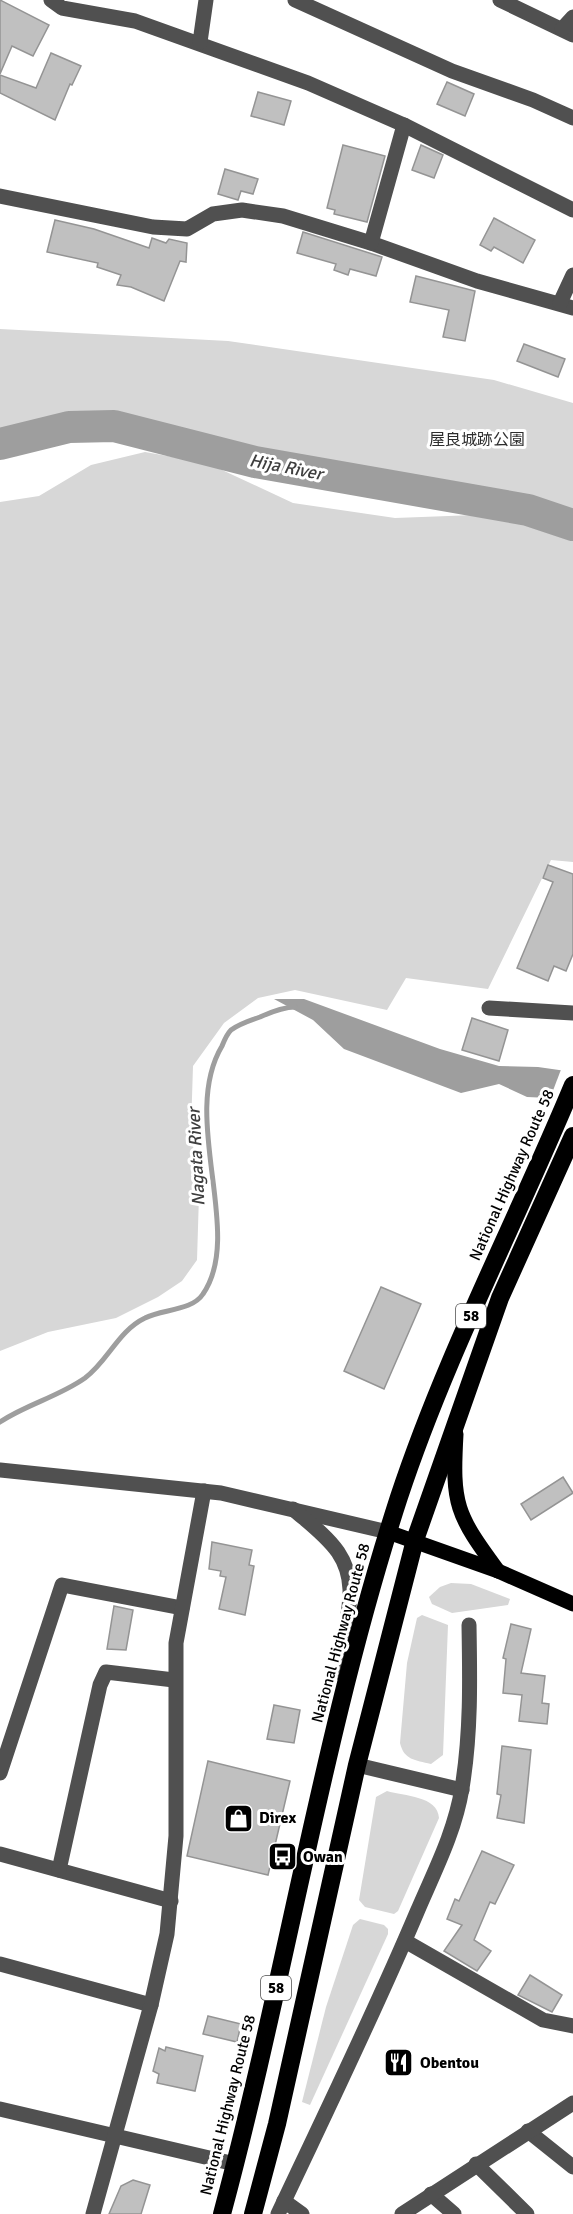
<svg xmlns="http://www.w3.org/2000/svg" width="573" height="2214" font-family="Signika,'Noto Sans JP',sans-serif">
  <rect width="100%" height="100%" fill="#fff"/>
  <g fill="#d7d7d7">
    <path d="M0 329 228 341 494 380 573 403V528L547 514 361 482 228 455 127 428 69 427 0 442Z"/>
    <path d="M145 452 207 463 293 503 395 518 475 515 548 519 573 534V862L551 860 488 989 406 978 387 1010 295 990 258 998 224 1023 193 1066 191 1129 199 1195 197 1260 182 1281 158 1297 116 1318 48 1332 0 1351V502L39 496 91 465Z"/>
    <path d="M451 1583 471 1584 510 1599 508 1605 452 1613 432 1604 429 1597 440 1587Z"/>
    <path d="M422 1615 448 1625 443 1755 431 1764C415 1760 404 1760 400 1743L407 1663 417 1618Z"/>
    <path d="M387 1791C404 1796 438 1796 439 1818L398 1911 394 1914 365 1907 359 1900 376 1797Z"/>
    <path d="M360 1919 384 1925 388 1929V1934L310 2105 302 2102 326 2007 353 1925Z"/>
  </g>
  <path fill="#9e9e9e" d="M274 999H304L440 1049 499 1066 538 1067 573 1072V1099L527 1097 499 1084 461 1093 344 1049 313 1020Z"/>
  <path fill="#fff" d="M562 1067 573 1069V1102L549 1101Z"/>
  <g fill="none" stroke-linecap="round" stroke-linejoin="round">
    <path stroke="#9e9e9e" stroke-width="5" d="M0 1422C27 1404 58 1397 85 1378 108 1361 118 1331 145 1318 162 1309 192 1311 203 1294 245 1233 179 1118 222 1046 224 1041 227 1034 231 1030 239 1024 251 1020 260 1017 271 1012 283 1007 295 1007"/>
    <path stroke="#9e9e9e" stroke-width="32" d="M0 444 69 427 114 426 255 462 528 510 573 525"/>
  </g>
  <g fill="#c0c0c0" stroke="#949494" stroke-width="1.5">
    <path d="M0 0 49 25 33 56 12 46 0 74Z"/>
    <path d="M51 53 81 66 72 85 70 84 55 120 0 93V75L36 88Z"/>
    <path d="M447 82 474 94 465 116 437 104Z"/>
    <path d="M258 92 291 101 284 125 251 116Z"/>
    <path d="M343 145 385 156 367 222 334 214 335 210 327 208Z"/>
    <path d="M421 145 443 155 434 178 412 170Z"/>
    <path d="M225 169 258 179 253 194 241 191 238 200 218 194Z"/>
    <path d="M494 218 535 240 523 263 494 247 491 251 480 245Z"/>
    <path d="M55 220 94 229 149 248 152 238 166 243 169 239 187 243 186 262 180 261 164 301 131 287 117 285 121 275 97 267 98 263 47 252Z"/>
    <path d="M303 232 382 257 376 276 350 269 348 275 334 270 336 264 297 253Z"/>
    <path d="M416 276 475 291 465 341 443 337 449 310 410 302Z"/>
    <path d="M524 344 565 359 558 377 517 361Z"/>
    <path d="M548 865 573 874V954L566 971 554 966 548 981 517 968 553 882 543 878Z"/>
    <path d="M472 1018 508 1030 499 1061 462 1050Z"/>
    <path d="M381 1287 421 1304 384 1389 344 1371Z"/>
    <path d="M563 1477 573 1493 531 1520 521 1504Z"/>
    <path d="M212 1542 252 1550 249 1565 254 1566 245 1615 219 1609 226 1577 220 1576 221 1571 209 1569Z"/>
    <path d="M114 1606 133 1610 126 1650 107 1649Z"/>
    <path d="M511 1624 531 1629 521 1673 545 1676 542 1703 549 1704 547 1724 519 1721 522 1695 503 1693 506 1659 503 1658Z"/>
    <path d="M274 1705 300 1710 294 1743 267 1739Z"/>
    <path d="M502 1746 531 1750 524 1823 497 1818 501 1795 497 1794Z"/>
    <path d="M208 1761 290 1781 268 1875 187 1856Z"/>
    <path d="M482 1851 514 1865 495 1904 490 1902 474 1940 491 1951 477 1971 444 1951 462 1925 447 1919 455 1899 459 1901Z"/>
    <path d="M530 1975 562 1995 552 2012 518 1995Z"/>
    <path d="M208 2016 241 2024 237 2042 203 2034Z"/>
    <path d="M166 2047 203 2056 195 2091 157 2083 159 2074 153 2071 159 2048 165 2051Z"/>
    <path d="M133 2180 150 2185 141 2214H109L121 2186Z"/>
  </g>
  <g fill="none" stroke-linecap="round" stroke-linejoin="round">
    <g stroke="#505050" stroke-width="15">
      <path d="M51 0 62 8 135 21 308 83 404 125 573 210"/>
      <path d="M295 0 452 71 533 100 573 118"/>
      <path d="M500 0 573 35"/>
      <path d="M562 29 573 17"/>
      <path d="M200 42 206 0"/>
      <path d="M0 196 153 227 187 229 213 214 242 210 283 216 371 243 477 281 573 308"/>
      <path d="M371 243 404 125"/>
      <path d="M560 303 573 275"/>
      <path d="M489 1008 573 1013"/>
      <path d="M0 1470 221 1493 388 1532"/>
      <path d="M293 1509C308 1522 326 1535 338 1552 359 1583 347 1614 343 1647 342 1657 344 1667 344 1676"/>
      <path d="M357 1765 462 1790"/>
      <path d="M0 1773 62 1585 182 1608"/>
      <path d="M0 1854 171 1901"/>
      <path d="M59 1870 100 1685 106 1672 174 1680"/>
      <path d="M405 1941 543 2020 573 2026"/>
      <path d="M0 1964 151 2005"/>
      <path d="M0 2109 235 2164"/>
      <path d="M528 2131 573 2167"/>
      <path d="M476 2164 527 2214"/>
      <path d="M431 2194 454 2214"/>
      <path d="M284 2201 302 2214"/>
      <path d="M93 2214 151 2005 167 1934 176 1836V1643L204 1491"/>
      <path d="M278 2214C325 2114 374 2014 417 1912 434 1872 455 1832 462 1788 471 1734 470 1680 469 1625"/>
      <path d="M402 2214 573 2103"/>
    </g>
    <g stroke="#000" stroke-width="15">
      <path d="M456 1434C452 1505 456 1514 498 1571"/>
      <path d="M388 1532 498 1571 573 1604"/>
    </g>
    <g stroke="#000" stroke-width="18">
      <path d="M222 2214C286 1976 323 1731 399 1497 446 1355 516 1222 573 1085"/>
      <path d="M253 2214 277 2124 357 1765 415 1540 500 1298 573 1136"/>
    </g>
  </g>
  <defs>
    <symbol id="shop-square" viewBox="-11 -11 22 22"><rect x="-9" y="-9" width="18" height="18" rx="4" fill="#000" stroke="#fff"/><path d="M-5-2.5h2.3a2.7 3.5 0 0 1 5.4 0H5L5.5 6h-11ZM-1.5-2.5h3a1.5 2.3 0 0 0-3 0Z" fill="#fff"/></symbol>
    <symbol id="bus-square" viewBox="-11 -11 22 22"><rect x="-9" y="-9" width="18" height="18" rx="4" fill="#000" stroke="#fff"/><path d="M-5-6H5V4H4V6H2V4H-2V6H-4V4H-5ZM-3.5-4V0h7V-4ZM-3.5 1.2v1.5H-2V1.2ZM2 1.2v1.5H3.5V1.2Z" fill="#fff"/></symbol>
    <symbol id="restaurant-square" viewBox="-11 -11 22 22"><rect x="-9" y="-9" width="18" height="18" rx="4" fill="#000" stroke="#fff"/><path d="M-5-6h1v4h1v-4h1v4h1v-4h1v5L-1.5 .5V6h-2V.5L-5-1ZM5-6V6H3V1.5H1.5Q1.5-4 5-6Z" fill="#fff"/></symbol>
  </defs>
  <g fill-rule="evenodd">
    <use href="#shop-square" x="222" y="1802" width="33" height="33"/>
    <use href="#bus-square" x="266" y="1840" width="33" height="33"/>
    <use href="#restaurant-square" x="382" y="2046" width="33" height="33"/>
  </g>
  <g text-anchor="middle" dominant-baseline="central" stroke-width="6" stroke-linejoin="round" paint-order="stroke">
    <g fill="#fff" stroke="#4c4c4c" stroke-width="1.5">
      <rect x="456" y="1304" width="30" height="24" rx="4.5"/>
      <rect x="261" y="1976" width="30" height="24" rx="4.5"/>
    </g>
    <g font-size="15" font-weight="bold" fill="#000">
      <text x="471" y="1316">58</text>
      <text x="276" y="1988">58</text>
    </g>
    <g font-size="16" fill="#2e2e2e" stroke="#fff">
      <text x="477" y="440">屋良城跡公園</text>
    </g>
    <g font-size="16" fill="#000" stroke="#fff">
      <text transform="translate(512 1175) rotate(-66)">National Highway Route 58</text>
      <text transform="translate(341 1633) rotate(-75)">National Highway Route 58</text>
      <text transform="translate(228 2105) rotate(-76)">National Highway Route 58</text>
    </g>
    <g font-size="16" font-weight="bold" fill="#000" stroke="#fff" text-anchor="start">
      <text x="259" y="1818">Direx</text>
      <text x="303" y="1857">Owan</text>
      <text x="420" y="2063">Obentou</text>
    </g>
    <g font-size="18" font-style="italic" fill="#3f3f3f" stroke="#fff">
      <text transform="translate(286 467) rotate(11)">Hija River</text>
      <text transform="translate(196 1157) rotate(-93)">Nagata River</text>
    </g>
  </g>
</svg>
